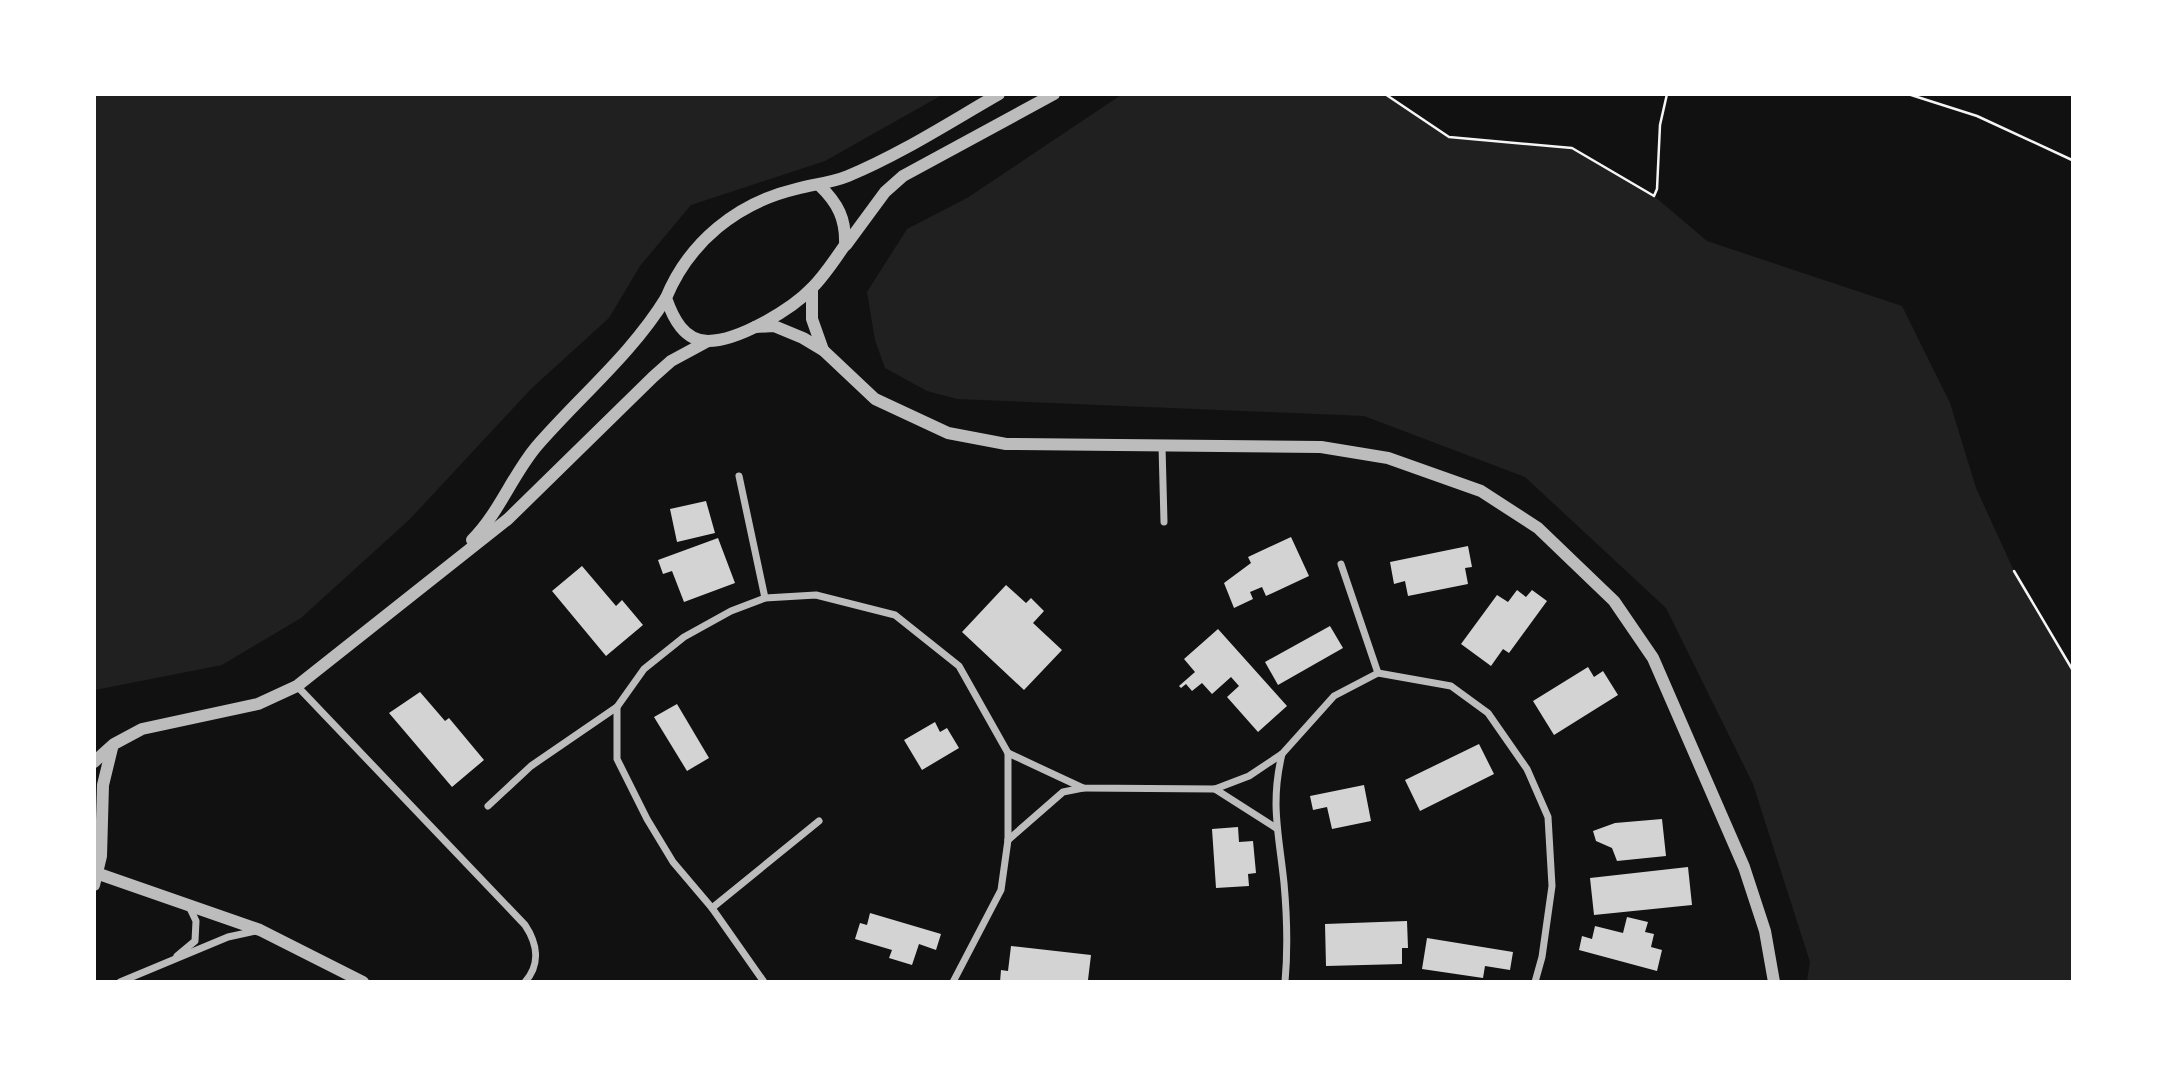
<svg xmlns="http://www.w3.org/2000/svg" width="2167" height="1076" font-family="Commissioner,sans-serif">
  <rect width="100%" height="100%" fill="#111"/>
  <g fill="#202020">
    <path d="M95 94H942V95L825 161 691 205 640 266 609 318 532 388 410 519 301 618 222 665 95 690Z"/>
    <path d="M1385 94 1449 137 1572 148 1654 196 1707 241 1902 306 1950 403 1976 488 2014 571 2072 669V981H1807L1810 962 1753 784 1666 608 1525 477 1364 416 957 399 927 391 885 368 875 340 867 292 907 229 967 198 1121 95Z"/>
  </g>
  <g fill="#d3d3d3">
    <path d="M706 501 715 533 677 542 670 509Z"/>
    <path d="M1291 537 1309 576 1266 596 1262 587 1250 592 1253 599 1234 608 1224 583 1251 563 1248 557Z"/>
    <path d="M718 538 735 583 684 602 672 571 663 574 658 560Z"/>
    <path d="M1468 546 1472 567 1465 568 1468 584 1408 596 1405 581 1394 584 1390 562Z"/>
    <path d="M582 566 616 606 622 600 643 625 606 656 552 591Z"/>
    <path d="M1006 585 1026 603 1031 598 1044 611 1033 623 1062 650 1024 690 962 632Z"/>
    <path d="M1517 590 1526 597 1532 590 1547 601 1509 653 1503 649 1491 666 1461 644 1497 595 1508 602Z"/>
    <path d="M1330 626 1343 648 1278 685 1265 662Z"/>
    <path d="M1218 629 1287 706 1258 732 1227 697 1239 686 1231 677 1212 694 1202 683 1192 691 1186 684 1181 688 1179 686 1195 672 1184 659Z"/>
    <path d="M1588 667 1594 677 1603 671 1618 695 1554 735 1533 701Z"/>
    <path d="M420 692 445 721 449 718 484 760 452 787 389 713Z"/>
    <path d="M677 704 709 758 687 771 654 717Z"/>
    <path d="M935 722 940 732 947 728 959 748 922 770 904 740Z"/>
    <path d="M1479 744 1494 774 1420 811 1405 780Z"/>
    <path d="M1364 785 1371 821 1332 829 1327 807 1313 810 1310 796Z"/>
    <path d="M1662 819 1666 856 1617 861 1612 848 1596 841 1593 831 1615 823Z"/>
    <path d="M1238 827 1239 842 1253 841 1256 873 1248 874 1249 886 1216 888 1212 829Z"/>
    <path d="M1688 867 1692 905 1594 915 1590 878Z"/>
    <path d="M870 913 941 934 936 950 919 944 912 965 889 958 892 950 855 939 860 923 867 925Z"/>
    <path d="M1627 917 1648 922 1645 932 1654 934 1651 947 1662 950 1657 971 1579 950 1582 936 1592 939 1595 926 1623 933Z"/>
    <path d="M1407 921 1408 948H1402V964L1326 966 1325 924Z"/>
    <path d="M1427 938 1513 952 1510 970 1485 966 1483 978 1422 969Z"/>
    <path d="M1011 946 1091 955 1088 980 1000 982 1001 970 1008 971Z"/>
  </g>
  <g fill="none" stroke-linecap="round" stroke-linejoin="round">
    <g stroke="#f5f5f5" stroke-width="2.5">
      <path d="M1385 94 1449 137 1572 148 1654 196 1657 189 1660 125 1667 94"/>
      <path d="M1908 94 1977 116 2072 160"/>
      <path d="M2014 571 2072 669"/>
    </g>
    <g stroke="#bcbcbc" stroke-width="7">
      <path d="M1162 446 1164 522"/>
      <path d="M739 476 765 598"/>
      <path d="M1341 564 1378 673"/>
      <path d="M297 686 525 925C537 943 541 964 525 982"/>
      <path d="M617 707V759L647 819 673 862 712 908 764 982"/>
      <path d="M1008 753 1083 788 1215 789 1249 776 1282 754 1334 696 1378 673 1451 686 1488 713 1527 769 1548 817 1552 886 1542 957 1535 982"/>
      <path d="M1282 754C1270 804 1279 834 1284 883 1287 916 1288 949 1285 982"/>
      <path d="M1215 789 1276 828"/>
      <path d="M488 806 531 766 617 707 644 669 684 637 731 611 765 598 816 595 895 615 959 666 1008 753V840L1001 890 953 982"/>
      <path d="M1008 840 1063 792 1083 788"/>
      <path d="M712 908 819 821"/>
      <path d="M177 956 195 941 196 921 188 904"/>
      <path d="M120 982 228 937 256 931"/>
    </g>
    <g stroke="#bcbcbc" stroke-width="12">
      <path d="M819 185C838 203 846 219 845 245 835 259 825 275 812 288 792 309 739 341 708 341 684 341 673 318 666 298 689 242 737 203 796 189 814 184 831 183 848 176 901 154 950 122 999 94"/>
      <path d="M846 245 885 192 903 176 1054 94"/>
      <path d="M812 288V319L823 350"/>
      <path d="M755 327 774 326 803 338 823 350 875 399 948 433 1006 444 1321 447 1388 458 1481 491 1538 528 1614 601 1653 658 1744 867 1765 931 1774 982"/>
      <path d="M472 540C499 513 512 476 536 447 579 397 631 355 666 298"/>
      <path d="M94 762 114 744 142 729 258 704 297 686 508 519 653 377 671 361 708 341"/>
      <path d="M99 874 260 930 363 982"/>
      <path d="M94 885 101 856 103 785 112 748"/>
    </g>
  </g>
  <rect width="2167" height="1076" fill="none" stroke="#ffffff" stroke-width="192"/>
</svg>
